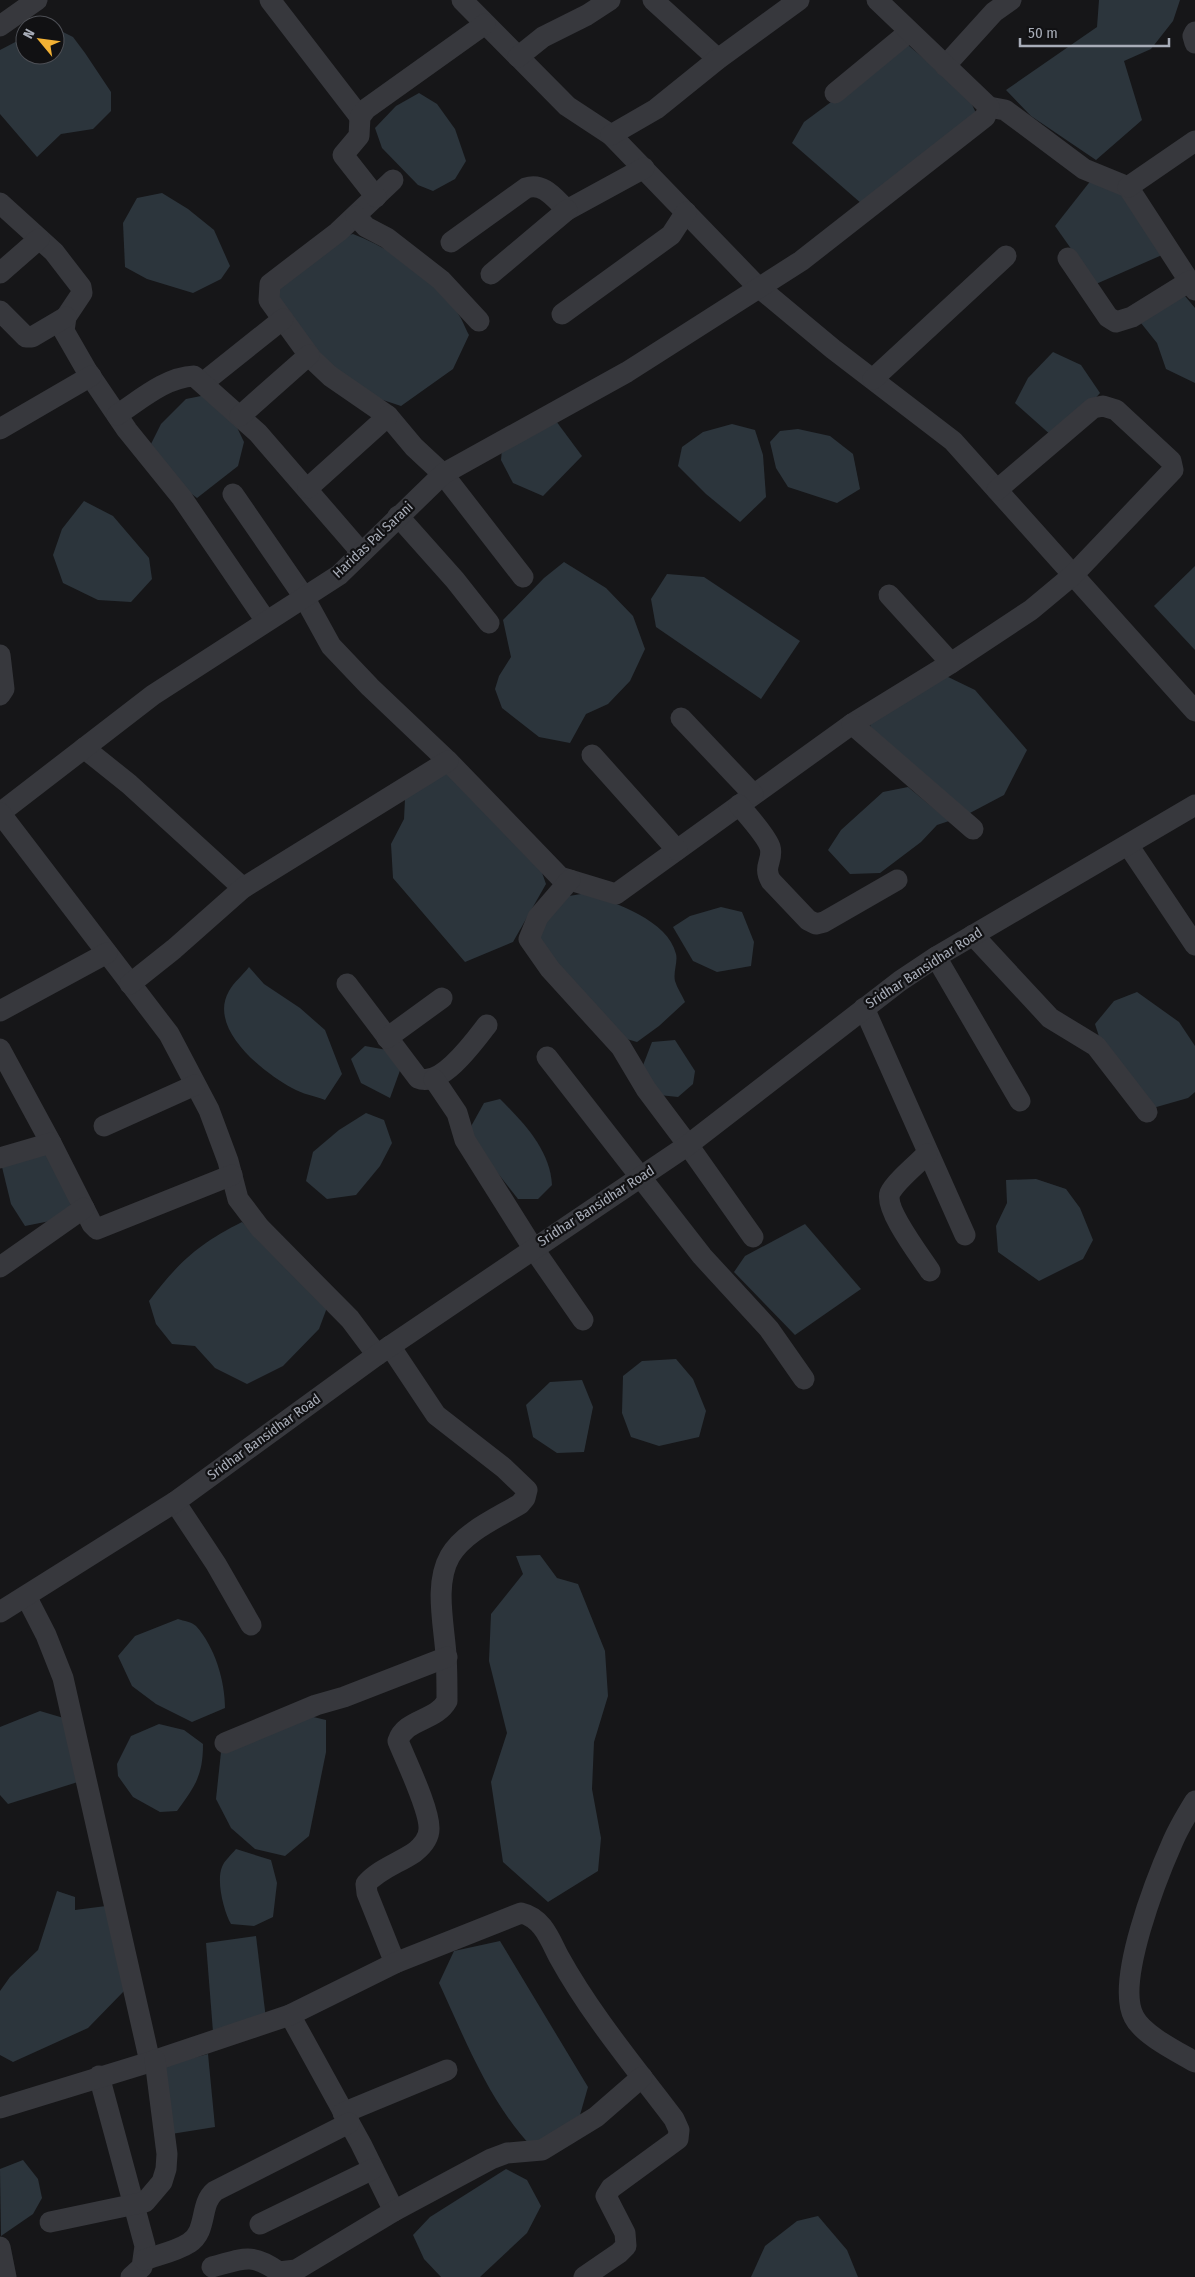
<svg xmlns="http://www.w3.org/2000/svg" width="1195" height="2277" font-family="'Fira Sans Condensed',sans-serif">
  <rect width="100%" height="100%" fill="#161618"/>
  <g fill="#2c353c">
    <path d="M1099 0H1180L1173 21 1151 49 1124 61 1142 120 1096 160 1031 116 1006 90 1097 27Z"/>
    <path d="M55 28 73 37 85 53 111 92V111L93 129 61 134 37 157 0 114V50L25 37V55H55Z"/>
    <path d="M908 45 968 96 976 113 862 204 792 143 804 122Z"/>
    <path d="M419 93 437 104 455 129 466 161 455 179 433 191 418 185 382 148 375 128 396 106Z"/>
    <path d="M1092 179 1119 190 1162 255 1096 284 1055 226Z"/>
    <path d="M162 193 188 209 214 230 230 266 221 279 193 293 147 279 125 267 123 223 137 198Z"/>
    <path d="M353 234C392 249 432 277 456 311 462 318 465 328 469 335L453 369 401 406 365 394 321 356 272 293 336 238Z"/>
    <path d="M1180 290 1195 308V383L1166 369 1157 343 1141 323Z"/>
    <path d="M1053 352 1081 365 1100 393 1077 419 1052 436 1015 403 1028 378Z"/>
    <path d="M206 395 233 419 244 442 238 466 197 498 181 486 151 444 161 424 186 399Z"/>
    <path d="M556 421 582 456 543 496 513 483 501 460 502 449Z"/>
    <path d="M732 424 755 430 763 455 766 497 740 522 706 494 678 466 682 447 703 432Z"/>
    <path d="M798 429 830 436 853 454 860 489 837 503 788 487 776 468 770 442 780 431Z"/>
    <path d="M84 501 113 516 149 558 152 579 131 602 98 600 63 583 53 555 62 529Z"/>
    <path d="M564 562 606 588 633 616 645 649 630 681 608 704 586 714 570 743 539 737 502 708 495 689 499 676 511 657 503 620 544 578Z"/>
    <path d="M1195 566V650L1154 606Z"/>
    <path d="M667 574 704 577 800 641 761 699 656 627 651 599Z"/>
    <path d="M944 675 975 690 1027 750 1004 795 968 814 878 740 870 725 883 707Z"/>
    <path d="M446 772 539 864 546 884 513 942 465 962 393 878 391 844 404 819 405 799Z"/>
    <path d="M908 787 949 821 937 825 921 842 880 873 850 874 828 850 841 830 883 792Z"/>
    <path d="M587 893C615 903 668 920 676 954 678 962 673 972 675 981 677 988 682 995 685 1002L659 1026 637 1042 616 1036 540 944 542 924 569 896Z"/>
    <path d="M721 907 742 912 754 942 751 966 717 972 693 961 673 927 690 916Z"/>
    <path d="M249 967 264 984 300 1008 325 1030 342 1074 325 1100C315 1096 302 1094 292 1088 264 1073 207 1029 229 991 234 982 243 975 249 967Z"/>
    <path d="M1137 992 1179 1022 1195 1046V1092L1188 1098 1153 1108 1102 1046 1095 1024 1114 1001Z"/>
    <path d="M675 1040 695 1071 693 1084 678 1097 659 1095 642 1068 652 1042Z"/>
    <path d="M365 1046 387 1050 402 1065 390 1098 361 1083 351 1059Z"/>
    <path d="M500 1099C524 1123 550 1150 552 1185L538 1199H518L481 1152 469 1130 484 1103Z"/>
    <path d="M366 1113 384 1120 392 1143 380 1166 356 1195 327 1199 306 1181 313 1152 339 1130Z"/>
    <path d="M46 1151 65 1184 71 1206 55 1220 25 1226 11 1204 2 1167Z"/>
    <path d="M1036 1179 1066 1189 1080 1208 1093 1240 1083 1259 1039 1281 998 1252 996 1226 1007 1203 1006 1180Z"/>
    <path d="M242 1222 328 1305 319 1329 283 1366 247 1384 215 1368 195 1346 172 1344 156 1324 149 1301C179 1262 198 1244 242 1222Z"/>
    <path d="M805 1224 861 1289 795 1335 734 1272 745 1256Z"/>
    <path d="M676 1359 693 1379 706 1411 699 1437 659 1446 631 1437 622 1413 623 1376 642 1361Z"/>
    <path d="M582 1380 593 1407 584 1452 557 1453 533 1437 526 1405 550 1382Z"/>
    <path d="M540 1555 557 1578 578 1584 605 1651 608 1696 594 1742 592 1789 601 1838 598 1871 548 1902 503 1862 491 1782 507 1733 489 1661 491 1614 523 1574 516 1556Z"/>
    <path d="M178 1619C184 1621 192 1622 196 1626 215 1647 225 1681 225 1708L192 1722 156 1704 132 1686 118 1656 135 1636Z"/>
    <path d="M40 1711 67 1719 81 1781 8 1804 0 1795V1727Z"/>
    <path d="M305 1715 326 1720V1752L309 1836 285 1856 255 1849 231 1828 216 1799 221 1752Z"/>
    <path d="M159 1724 184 1730 203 1744C203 1776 195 1786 177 1811L160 1812 133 1797 118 1776 117 1764 131 1736Z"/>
    <path d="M236 1849 271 1860 277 1883 273 1917 254 1926 231 1924C224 1912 216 1881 222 1867 224 1861 232 1854 236 1849Z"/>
    <path d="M57 1891 75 1897V1910L106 1906 124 1991 88 2028 13 2062 0 2055V1991L10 1977 38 1950Z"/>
    <path d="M256 1936 266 2019 213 2032 206 1943Z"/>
    <path d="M500 1941 588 2087 580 2115 532 2147C489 2102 465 2039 439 1983L454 1951Z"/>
    <path d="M208 2054 215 2127 165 2135 159 2067Z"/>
    <path d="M23 2160 38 2179 42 2198 33 2214 1 2236 0 2169Z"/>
    <path d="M506 2169 527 2180 541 2206 527 2233 480 2277H441L424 2259 413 2235 430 2217Z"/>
    <path d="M818 2216 847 2250 858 2277H751L765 2246 797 2221Z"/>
  </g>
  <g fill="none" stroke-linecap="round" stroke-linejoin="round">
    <g stroke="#37383d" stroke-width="21">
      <path d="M270 0 360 117"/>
      <path d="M462 0 567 106 611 135 755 284 833 349 953 441 1195 711"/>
      <path d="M653 0 718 59"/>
      <path d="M0 26 37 0"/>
      <path d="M1195 32 1193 36 1195 43"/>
      <path d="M518 57 543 37 587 15 610 0"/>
      <path d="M945 66 994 12 1011 0"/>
      <path d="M835 93 909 32"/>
      <path d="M989 107 1005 110 1084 169 1128 187 1195 290"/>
      <path d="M611 135 656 109 718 59 799 0"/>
      <path d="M393 180 338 232 270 284 269 300 311 358 330 376 388 416 414 447 443 474 523 577"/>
      <path d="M1128 187 1195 141"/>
      <path d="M376 197 343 155 359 136 360 117 366 109 485 24"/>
      <path d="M0 203 54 252 81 287 82 293 66 317 64 331 87 371 127 430 182 498 266 621"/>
      <path d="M356 216 366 227 387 238 441 280 479 321"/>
      <path d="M451 242 526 188C544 182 555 199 567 210L644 168"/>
      <path d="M1068 258 1108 317 1116 322 1132 317 1190 281"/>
      <path d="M0 273 39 239"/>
      <path d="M491 274 567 210"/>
      <path d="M0 311 26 337H32L66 317"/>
      <path d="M562 314 671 235 686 212"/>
      <path d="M873 379 1006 256"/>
      <path d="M204 382 283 319"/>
      <path d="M117 415C140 400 166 377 194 376L258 433 361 552"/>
      <path d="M240 416 309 355"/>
      <path d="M0 429 91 376"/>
      <path d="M308 488 388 416"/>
      <path d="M233 494 304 597 331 646 370 687 448 761 560 877 616 894 852 724 951 663 1031 610 1073 575 1173 470 1171 461 1116 410 1103 406 1093 408 997 490"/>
      <path d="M398 516 455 580 489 623"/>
      <path d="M889 595 951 663"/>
      <path d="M0 655 4 689 0 695"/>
      <path d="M681 718 753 794"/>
      <path d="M852 724 973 829"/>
      <path d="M84 748 129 784 243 888"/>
      <path d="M592 755 677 850"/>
      <path d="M739 805C747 815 766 835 770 847 774 860 762 866 771 881L808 920 816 924 824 922 897 880"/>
      <path d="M0 813 153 695 339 575 443 474 627 372 801 261 985 117 989 107 877 0"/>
      <path d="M0 813 169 1034 209 1110 228 1161 238 1199 260 1228 350 1319 377 1355"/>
      <path d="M1128 845 1195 945"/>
      <path d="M570 880 538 917 529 939 550 969 621 1047 646 1089 688 1145 753 1237"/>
      <path d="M973 935 1050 1018 1096 1046 1147 1112"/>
      <path d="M936 957 1020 1101"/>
      <path d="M130 984 174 949 243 888 448 761"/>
      <path d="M347 984 418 1078C441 1088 474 1042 487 1025"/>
      <path d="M864 1008 965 1235"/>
      <path d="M0 1011 107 953"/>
      <path d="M387 1038 442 998"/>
      <path d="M0 1049 51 1143"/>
      <path d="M547 1057 702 1256 769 1329 804 1379"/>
      <path d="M434 1079 457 1113 465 1140 533 1248 583 1320"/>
      <path d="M104 1126 195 1085"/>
      <path d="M927 1154C918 1163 895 1182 890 1193 884 1209 921 1257 930 1271"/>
      <path d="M0 1158 51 1143 92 1224 97 1229 232 1175"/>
      <path d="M0 1267 84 1208"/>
      <path d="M390 1346 436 1415 504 1468 527 1490 525 1498 520 1504C497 1518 464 1532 450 1556 434 1584 444 1624 446 1655 447 1670 447 1685 447 1701 436 1721 405 1719 398 1741 406 1761 430 1810 429 1829 429 1838 421 1847 415 1852 399 1863 379 1869 366 1884L367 1893 395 1963"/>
      <path d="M175 1502 216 1564 251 1625"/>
      <path d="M26 1596 46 1635 63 1678 150 2062"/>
      <path d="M0 1612 175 1502 377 1355 688 1145 900 981 936 957 1195 805"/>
      <path d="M225 1743 316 1705 344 1697 447 1657"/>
      <path d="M1195 1801C1187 1814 1179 1827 1173 1841 1157 1877 1115 1982 1134 2017 1143 2035 1178 2052 1195 2062"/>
      <path d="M290 2015 361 2144 394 2211"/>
      <path d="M99 2076 145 2246 142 2267 131 2277"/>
      <path d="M0 2108 150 2062 290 2015 395 1963 521 1913C543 1918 550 1940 559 1957 591 2015 634 2066 674 2119L679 2130 678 2139 611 2188 606 2196 625 2233 626 2246 619 2253 584 2277"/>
      <path d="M343 2113 447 2070"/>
      <path d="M50 2222 145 2202 162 2182 166 2169 167 2154 155 2060"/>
      <path d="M260 2224 373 2169"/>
      <path d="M0 2247 6 2277"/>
      <path d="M144 2260C158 2255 177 2251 189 2243 208 2231 199 2204 215 2191L349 2123"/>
      <path d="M212 2267C243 2259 251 2252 279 2272L296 2270 394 2211 491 2159 507 2153 542 2150 596 2117 642 2077"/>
    </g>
  </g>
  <g text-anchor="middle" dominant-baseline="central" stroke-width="4.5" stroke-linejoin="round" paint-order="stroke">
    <g font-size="14" fill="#a8adb8" stroke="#111113">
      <text transform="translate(373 540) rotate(-43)">Haridas Pal Sarani</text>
      <text transform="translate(924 968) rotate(-33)">Sridhar Bansidhar Road</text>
      <text transform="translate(596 1206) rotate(-33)">Sridhar Bansidhar Road</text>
      <text transform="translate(264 1437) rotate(-36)">Sridhar Bansidhar Road</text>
    </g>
  </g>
  <g transform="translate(40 40) rotate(299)"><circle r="24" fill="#111113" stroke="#4d4f55"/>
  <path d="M0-4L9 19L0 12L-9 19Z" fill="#f2b134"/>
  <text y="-8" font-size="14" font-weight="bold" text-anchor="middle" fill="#a8adb8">N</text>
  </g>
  <path d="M1020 38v8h149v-8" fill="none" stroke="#a8adb8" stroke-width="2.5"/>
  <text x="1028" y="38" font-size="15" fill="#a8adb8" stroke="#111113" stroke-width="4" paint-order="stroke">50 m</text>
</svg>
